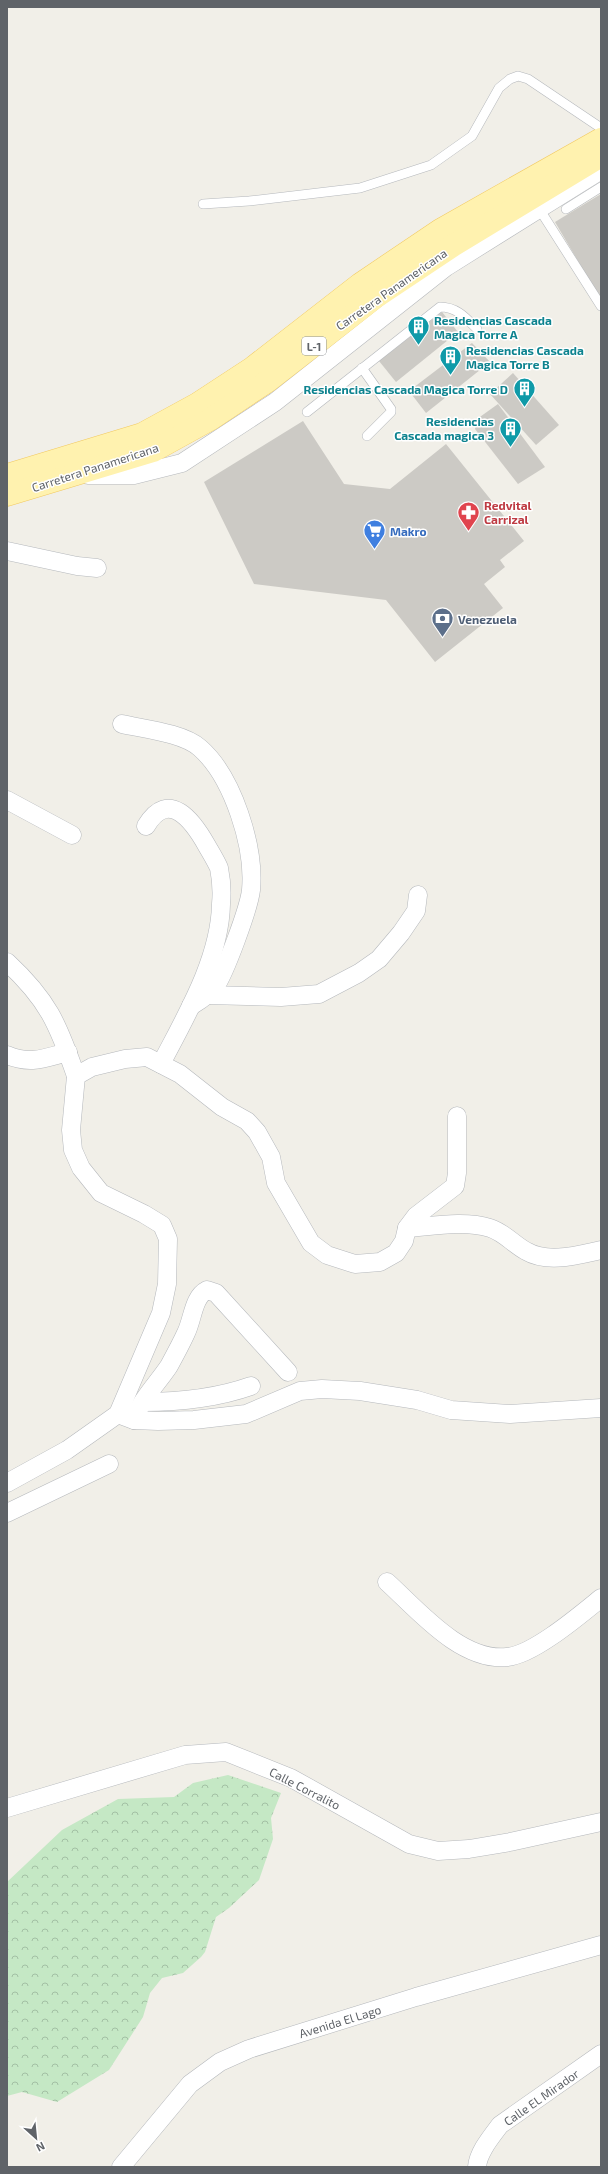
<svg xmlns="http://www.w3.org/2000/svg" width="608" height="2174" font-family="'Exo 2',sans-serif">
  <defs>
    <pattern id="forest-crowns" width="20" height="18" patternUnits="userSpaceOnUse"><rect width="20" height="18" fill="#c5e8c5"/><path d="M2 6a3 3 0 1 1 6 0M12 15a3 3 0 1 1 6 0" fill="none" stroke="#a3c0a4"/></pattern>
  </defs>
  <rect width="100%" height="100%" fill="#f1efe8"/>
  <path fill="url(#forest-crowns)" d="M228 1775 281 1793 271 1818 273 1839 259 1880 229 1908 216 1917 205 1952 201 1957 183 1973 162 1978 150 1993 143 2017 109 2070 57 2102 22 2092 7 2096V1882L62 1830 118 1799 174 1797 193 1783Z"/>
  <g fill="#cccac5">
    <path d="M601 194V300L555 222Z"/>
    <path d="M442 312 458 332 396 382 379 361Z"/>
    <path d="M472 343 490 362 426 413 409 391Z"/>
    <path d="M513 373 559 425 536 445 490 394Z"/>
    <path d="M498 404 545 467 518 484 475 429 477 419Z"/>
    <path d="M303 421 344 484 390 489 446 444 524 541 500 560 505 567 484 584 503 608 435 662 386 600 254 584 204 482Z"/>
  </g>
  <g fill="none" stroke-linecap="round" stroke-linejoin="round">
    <defs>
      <g id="lane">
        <path d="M203 204 249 201 360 188 431 165 472 136 499 88 510 79 518 76 528 79 601 128"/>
        <path d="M538 207 601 306"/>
        <path d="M566 209 601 187"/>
        <path d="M362 368 391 409V412L367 436"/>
        <path d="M307 412 440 307C457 307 466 318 477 329"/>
      </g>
      <g id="street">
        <path d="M88 475H134L182 463 275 402 446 267 601 170"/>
        <path d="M7 551 77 566 97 568"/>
        <path d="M122 724C144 729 183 733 200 748 233 777 255 847 251 890 249 908 225 973 215 987 209 995 199 1001 191 1006"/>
        <path d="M7 800 72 835"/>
        <path d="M146 826C169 788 193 821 207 846 211 853 216 861 219 868 221 878 222 894 221 904 220 959 186 1016 161 1064"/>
        <path d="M7 962C48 1000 58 1024 76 1076"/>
        <path d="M207 995 281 997 319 994 359 973 379 959 401 933 416 911 418 895"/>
        <path d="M7 1055C31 1065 44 1058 68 1052"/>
        <path d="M407 1228C433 1226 465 1220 490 1228 505 1233 513 1244 526 1251 548 1264 578 1255 601 1250"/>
        <path d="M143 1402C179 1402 217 1398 251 1386"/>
        <path d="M118 1414 134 1420 158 1421 194 1420 246 1414 300 1391 322 1389 360 1391 417 1400 451 1410 510 1414 601 1408"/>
        <path d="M134 1420C141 1399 157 1384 169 1366 175 1355 181 1344 186 1333 193 1319 193 1297 207 1290L216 1293 288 1372"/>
        <path d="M7 1483 67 1450 118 1414 161 1313 167 1284 168 1239 162 1225 144 1214 101 1193 81 1168 73 1150 71 1130 76 1076 92 1067 125 1059 147 1057 180 1074 222 1107 247 1121 257 1132 271 1157 276 1183 311 1243 327 1255 355 1264 380 1262 396 1253 404 1241 407 1228 416 1216 455 1186 457 1173V1116"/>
        <path d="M7 1513 109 1464"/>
        <path d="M387 1582C418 1610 461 1662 507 1657 533 1655 580 1615 601 1598"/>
        <path d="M7 1808 185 1755 226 1752 291 1778 409 1844 438 1851 469 1849 510 1842 601 1822"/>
        <path d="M121 2167 190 2084 220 2062 249 2049 416 1997 601 1945"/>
        <path d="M477 2167C478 2152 492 2136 500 2125L601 2054"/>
      </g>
      <g id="primary">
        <path d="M7 475 142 434 197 404 252 368 360 284 440 230 601 139"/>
        <path d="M7 495 153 451 211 419 268 381 376 297 454 245 601 156"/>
      </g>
    </defs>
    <use href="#lane" stroke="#b5b8bc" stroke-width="10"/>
    <use href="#street" stroke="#b5b8bc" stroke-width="19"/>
    <use href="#primary" stroke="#f2c960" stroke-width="23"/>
    <use href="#lane" stroke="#fff" stroke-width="9"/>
    <use href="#street" stroke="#fff" stroke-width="18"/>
    <use href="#primary" stroke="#fff2af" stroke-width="22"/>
  </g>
  <defs>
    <symbol id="building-pin" viewBox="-11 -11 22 30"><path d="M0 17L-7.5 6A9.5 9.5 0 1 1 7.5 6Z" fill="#0f9aa8" stroke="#fff"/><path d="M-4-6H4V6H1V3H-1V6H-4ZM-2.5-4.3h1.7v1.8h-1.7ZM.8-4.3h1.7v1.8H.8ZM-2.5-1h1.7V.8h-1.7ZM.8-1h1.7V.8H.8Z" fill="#fff"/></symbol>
    <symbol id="pharmacy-pin" viewBox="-11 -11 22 30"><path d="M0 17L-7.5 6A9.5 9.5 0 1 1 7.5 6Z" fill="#e0444e" stroke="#fff"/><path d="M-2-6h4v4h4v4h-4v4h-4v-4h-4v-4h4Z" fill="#fff"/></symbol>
    <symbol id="supermarket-pin" viewBox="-11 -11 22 30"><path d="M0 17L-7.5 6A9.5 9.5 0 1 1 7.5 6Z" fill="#3f7fe0" stroke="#fff"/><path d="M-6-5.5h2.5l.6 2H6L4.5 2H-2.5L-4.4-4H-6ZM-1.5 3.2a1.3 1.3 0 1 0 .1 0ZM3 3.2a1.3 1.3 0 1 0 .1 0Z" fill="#fff"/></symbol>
    <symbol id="bank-pin" viewBox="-11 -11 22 30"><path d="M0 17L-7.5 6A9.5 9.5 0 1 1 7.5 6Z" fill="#5c6f8a" stroke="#fff"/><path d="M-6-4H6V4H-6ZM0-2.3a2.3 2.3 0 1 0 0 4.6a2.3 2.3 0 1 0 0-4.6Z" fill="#fff"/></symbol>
  </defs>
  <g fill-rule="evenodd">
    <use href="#building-pin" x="406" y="314" width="25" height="34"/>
    <use href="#building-pin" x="438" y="344" width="25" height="34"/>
    <use href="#building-pin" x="512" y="376" width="25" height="34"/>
    <use href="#building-pin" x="498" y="416" width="25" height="34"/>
    <use href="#pharmacy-pin" x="456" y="500" width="25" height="34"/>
    <use href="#supermarket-pin" x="362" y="518" width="25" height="34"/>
    <use href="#bank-pin" x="430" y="606" width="25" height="34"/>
  </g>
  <g text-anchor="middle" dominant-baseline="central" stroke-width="3" stroke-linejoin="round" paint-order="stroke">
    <rect fill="#fff" stroke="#8f9295" stroke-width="1" x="302" y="337" width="24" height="18" rx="3"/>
    <g font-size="11" font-weight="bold" fill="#5f6368">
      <text x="314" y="346">L-1</text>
    </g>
    <g font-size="12" fill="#5f6368" stroke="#fff">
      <text transform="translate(391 289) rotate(-35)">Carretera Panamericana</text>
      <text transform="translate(95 467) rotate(-18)">Carretera Panamericana</text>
      <text transform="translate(305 1788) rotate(27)">Calle Corralito</text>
      <text transform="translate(340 2021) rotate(-17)">Avenida El Lago</text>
      <text transform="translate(541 2097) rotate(-35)">Calle EL Mirador</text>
    </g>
    <g font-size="12" font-weight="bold" fill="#0d838f" stroke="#fff" text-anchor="start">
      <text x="434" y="320">Residencias Cascada<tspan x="434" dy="14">Magica Torre A</tspan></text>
      <text x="466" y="350">Residencias Cascada<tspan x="466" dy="14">Magica Torre B</tspan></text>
      <text x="508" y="389" text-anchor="end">Residencias Cascada Magica Torre D</text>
      <text x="494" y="421" text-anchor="end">Residencias<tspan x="494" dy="14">Cascada magica 3</tspan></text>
    </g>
    <g font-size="12" font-weight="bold" fill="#be3a42" stroke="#fff" text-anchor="start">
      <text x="484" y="505">Redvital<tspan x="484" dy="14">Carrizal</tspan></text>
    </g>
    <g font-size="12" font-weight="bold" fill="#366cbe" stroke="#fff" text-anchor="start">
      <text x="390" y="531">Makro</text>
    </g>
    <g font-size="12" font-weight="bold" fill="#4e5e75" stroke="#fff" text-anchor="start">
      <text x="458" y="619">Venezuela</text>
    </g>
  </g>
  <rect width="608" height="2174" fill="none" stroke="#5f6368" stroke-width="16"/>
  <g transform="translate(36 2138) rotate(153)" stroke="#ffffff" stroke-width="3" paint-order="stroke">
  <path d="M0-3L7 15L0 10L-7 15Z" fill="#5f6368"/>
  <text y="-6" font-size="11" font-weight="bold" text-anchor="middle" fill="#5f6368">N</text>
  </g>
</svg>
